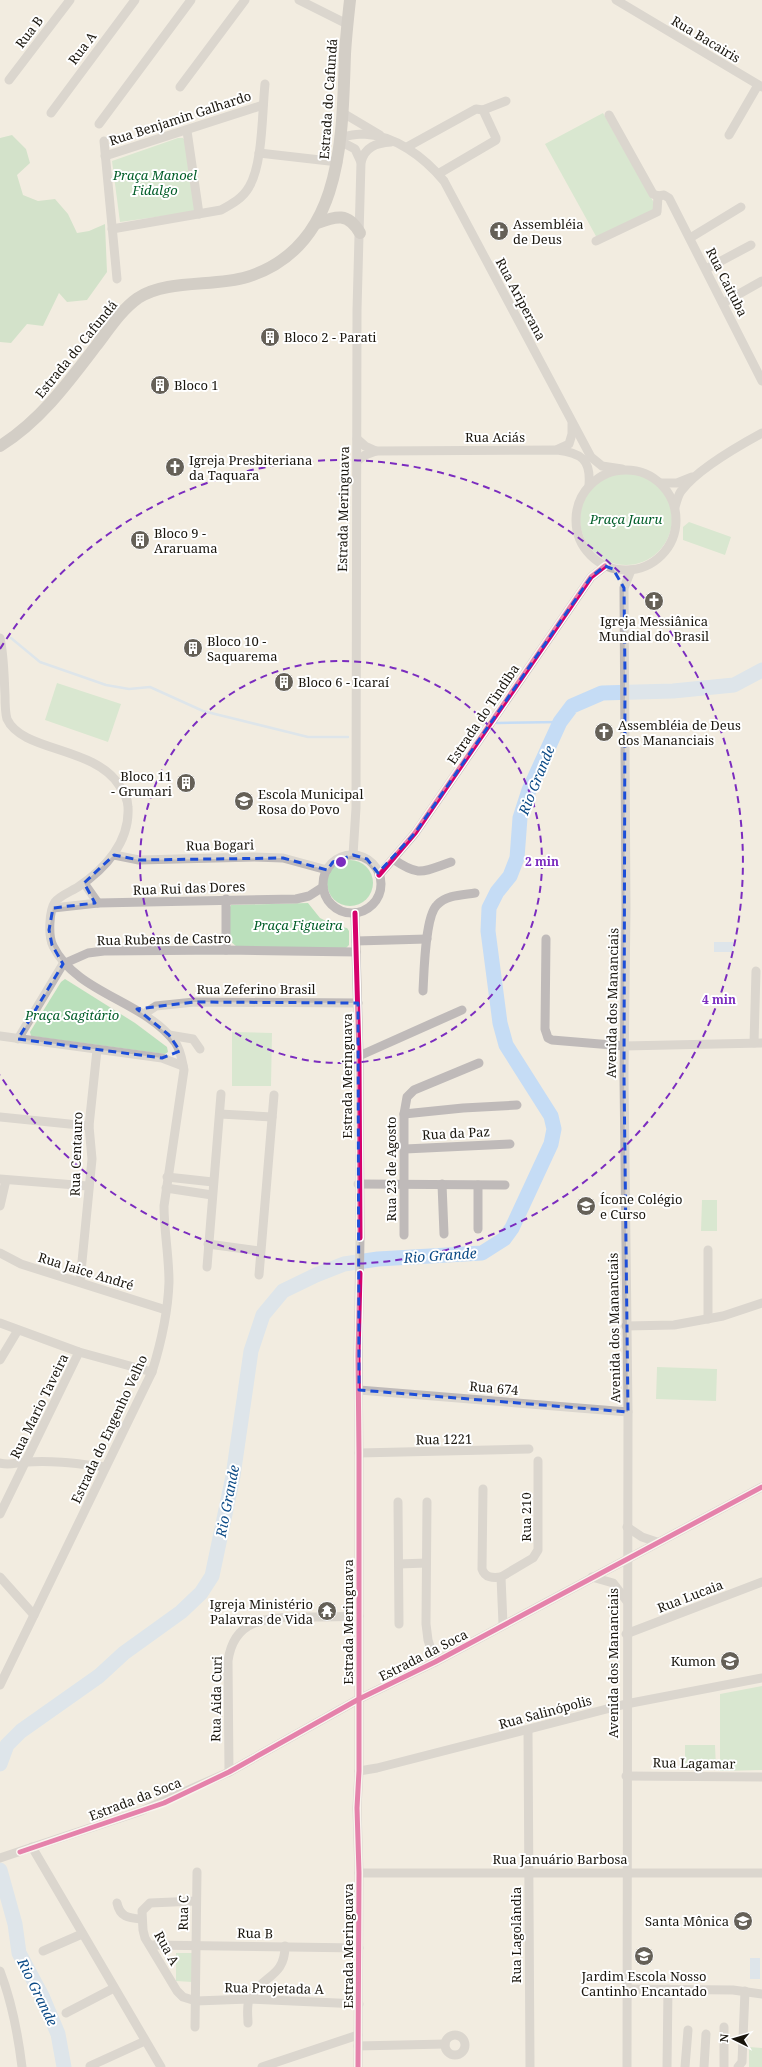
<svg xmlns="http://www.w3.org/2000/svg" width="762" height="2067" font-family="'Noto Serif',serif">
  <rect width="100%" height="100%" fill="#f2ece0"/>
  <g fill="#bbe0bc">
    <path d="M603 113 657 208 597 238 545 144Z"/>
    <path d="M178 138H183L186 142 195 210 192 212 120 222 112 161Z"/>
    <circle cx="626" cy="519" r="46"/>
    <path d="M689 522 731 537 725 555 683 540V527Z"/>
    <path d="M57 683 121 704 108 742 45 720Z"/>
    <circle cx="350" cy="883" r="23"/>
    <path d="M308 903 320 918 336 926 347 928 349 931V945L346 948 237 947 229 940V909L231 905Z"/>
    <path d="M65 979 135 1023 167 1047 168 1052 165 1054 31 1036 30 1032 61 982Z"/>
    <path d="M232 1032 272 1033 271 1086H232Z"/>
    <path d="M702 1200H717V1231H701Z"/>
    <path d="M657 1367 717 1369 716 1401 656 1399Z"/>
    <path d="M762 1686V1770L720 1771V1694Z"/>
    <path d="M685 1745H715L716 1768H685Z"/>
    <path d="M176 1953H193L192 1982 176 1981Z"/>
    <path d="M749 2047 762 2048V2067H749Z"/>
  </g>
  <path fill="#aed6b0" d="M12 135 26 149 30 163 17 175 23 195 38 201 55 199 68 214 77 233 89 231 105 224 107 272 87 300 67 302 59 293 43 326 27 324 11 343 0 342V138Z"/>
  <g fill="#c5dcf5">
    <rect x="714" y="942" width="19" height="10"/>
    <rect x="750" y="1958" width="10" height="21"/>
  </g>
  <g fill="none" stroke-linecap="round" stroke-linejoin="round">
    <g stroke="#c5dcf5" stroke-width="2.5">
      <path d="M11 638 40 662 106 685 129 689 150 687 203 711 308 737H348"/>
      <path d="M497 723 560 722"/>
    </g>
    <g stroke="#c5dcf5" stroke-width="15">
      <path d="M0 1764 7 1745 21 1731 99 1676 124 1653 181 1612 201 1593 212 1576 233 1476 251 1351 263 1315 283 1291 316 1275 344 1264 378 1259 482 1253 504 1239 512 1228 551 1144 554 1129 551 1116 506 1045 500 1023 488 931 489 908 497 892 510 876 517 858 520 818 529 790 560 722 572 706 602 693 673 691 734 685 762 670"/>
      <path d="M0 1870 15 1924 19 1953 42 1996 58 2034 64 2067"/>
    </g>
    <g stroke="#bfbab9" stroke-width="9">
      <path d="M299 0 347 24"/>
      <path d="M616 0 762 87"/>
      <path d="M9 80 70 0"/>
      <path d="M180 87 245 0"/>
      <path d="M483 110 506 101"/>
      <path d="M51 113 135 0"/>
      <path d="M343 113 380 135"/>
      <path d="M609 115 653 194 658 196 664 195 669 198 762 381"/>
      <path d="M99 124 191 0"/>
      <path d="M187 131 199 214"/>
      <path d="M729 135 758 85"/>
      <path d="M341 137C348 136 355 134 363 134 395 135 424 157 444 181L591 457 602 466 622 469"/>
      <path d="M104 141 117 279"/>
      <path d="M340 141 355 149 361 162"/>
      <path d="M407 147 476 109 483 110 496 138V140L438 174"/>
      <path d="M259 153 338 162"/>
      <path d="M105 156 263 105"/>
      <path d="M112 229 221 210C232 204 243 198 249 187 263 164 262 112 265 84"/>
      <path d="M690 238 741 207"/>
      <path d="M596 241 657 212 658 196"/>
      <path d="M706 269 751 245"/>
      <path d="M723 303 762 281"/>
      <path d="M357 439 365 446 376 451"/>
      <path d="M558 449 569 444 572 434V424"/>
      <path d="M357 461 365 455 376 451 557 450C581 453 591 459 589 485"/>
      <circle cx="626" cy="520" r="50"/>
      <path d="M660 483H677L692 477"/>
      <path d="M675 507C677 501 678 494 682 490 697 470 740 445 762 433"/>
      <path d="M0 638C4 656 4 676 5 695 5 702 5 712 7 719 22 752 94 746 119 785 123 791 128 798 128 807 130 842 105 869 78 887 72 891 59 896 55 902 49 911 48 936 53 946 77 994 143 1000 175 1042 181 1050 182 1061 184 1070L164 1206C164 1231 169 1256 169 1282 168 1313 161 1343 152 1372L0 1685"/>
      <path d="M114 855 139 860 254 857 283 858 327 870"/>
      <path d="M353 855 356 808 357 310 361 162C365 147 376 143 391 142"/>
      <circle cx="352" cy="884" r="29"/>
      <path d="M393 859C419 877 422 872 451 862"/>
      <path d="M379 875 415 833 591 577 605 566"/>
      <path d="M84 883 98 903"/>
      <path d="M226 899V950"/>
      <path d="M53 908 98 903 296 899 309 896 323 887"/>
      <path d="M355 913 359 1056 360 1238 358 1356 359 1453V1771L357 1808 359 1873 358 2067"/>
      <path d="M546 939 545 1029 548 1038 552 1040 624 1046 762 1043"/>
      <path d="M356 941 427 939"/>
      <path d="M423 991C424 973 425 916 437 905 446 895 462 895 475 893"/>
      <path d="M144 1014 156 1006 194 1002 358 1003"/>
      <path d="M169 1035 193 1039 200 1049"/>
      <path d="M0 1036 162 1058 183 1066"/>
      <path d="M18 1039 63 964 88 953 104 951 226 950 356 952"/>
      <path d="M754 1043 756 971"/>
      <path d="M359 1056 462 1010"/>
      <path d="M220 1114 272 1117"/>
      <path d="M404 1114 463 1108 517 1105"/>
      <path d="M0 1117 89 1126"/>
      <path d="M405 1149 510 1144"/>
      <path d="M167 1177 213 1182"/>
      <path d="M0 1179 88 1186"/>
      <path d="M358 1184 505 1185"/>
      <path d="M442 1184 444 1234"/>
      <path d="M166 1188 212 1195"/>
      <path d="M0 1206 6 1180"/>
      <path d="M478 1229V1185"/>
      <path d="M404 1235V1114L407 1097 414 1090 479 1063"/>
      <path d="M208 1244 260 1251"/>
      <path d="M0 1253 21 1264 166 1310"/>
      <path d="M207 1267 221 1094"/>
      <path d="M259 1275 274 1095"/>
      <path d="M80 1282 92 1159 89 1126 97 1050"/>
      <path d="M708 1319V1250"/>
      <path d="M0 1323 79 1352 152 1372"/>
      <path d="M626 1326 674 1325 723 1316 762 1303"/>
      <path d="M0 1360 18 1330"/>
      <path d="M359 1390 628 1412"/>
      <path d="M359 1453 529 1449"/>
      <path d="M0 1463C10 1466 17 1462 27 1462 53 1460 80 1464 105 1467"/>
      <path d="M483 1489 482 1569C485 1578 493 1578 501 1577"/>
      <path d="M398 1502 399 1624"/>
      <path d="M427 1502 426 1624 428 1640 435 1662"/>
      <path d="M0 1514 79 1352"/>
      <path d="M627 1527 642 1537 657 1542"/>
      <path d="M399 1564 426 1563"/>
      <path d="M0 1577 34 1615"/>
      <path d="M592 1577 613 1583 626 1600"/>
      <path d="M503 1624 501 1577 533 1558 538 1550V1461"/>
      <path d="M626 1634 762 1582"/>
      <path d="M528 1730 530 2067"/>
      <path d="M359 1771 377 1768 626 1704 762 1678"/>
      <path d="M229 1772 228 1661C234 1617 268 1618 303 1617 322 1617 340 1617 359 1616"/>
      <path d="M626 1776 762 1777"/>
      <path d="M32 1847 161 2067"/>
      <path d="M0 1858 141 1811 229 1772 359 1699 435 1662 762 1487"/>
      <path d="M359 1873H762"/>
      <path d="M196 1901 150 1903 142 1911 143 1930 145 1938 177 1991 183 1997 196 2001 249 1999 359 2004"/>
      <path d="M117 1903C120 1917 128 1918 141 1919"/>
      <path d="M150 1945 359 1948"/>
      <path d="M43 1951 82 1934"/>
      <path d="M0 1971C12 2002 18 2034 22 2067"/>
      <path d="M626 1989 733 1990 762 1994"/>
      <path d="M66 2013 114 1988"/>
      <path d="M248 2023C248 2016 246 2004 250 1998 263 1975 285 1977 285 1946"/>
      <path d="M195 2027 197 1872"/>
      <circle cx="455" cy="2045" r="10"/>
      <path d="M358 2046 445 2044"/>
      <path d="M90 2066 145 2041"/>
      <path d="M262 2067 358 2035"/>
      <path d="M627 2067 628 1412 624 1076 626 908 624 588 631 570"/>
      <path d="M667 2067 668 1989"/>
      <path d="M685 2067 688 2030"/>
      <path d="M704 2067 706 2034"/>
      <path d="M724 2067V2027"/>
      <path d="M738 2067 742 2062 745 1991"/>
    </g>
    <g stroke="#aea8a7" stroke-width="12">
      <path d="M317 223C336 216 348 212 360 233"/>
      <path d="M0 446C40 421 68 383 96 346 109 329 121 310 138 298 167 279 214 287 247 277 344 247 342 137 345 54 346 36 348 18 350 0"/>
    </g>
    <defs>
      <g id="cycleway">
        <path d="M379 875 415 833 591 577 605 566"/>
        <path d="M355 913 359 1056 360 1238"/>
        <path d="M20 1852 164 1803 229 1772 359 1699 435 1662 762 1487"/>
        <path d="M358 2067 359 1873 357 1808 359 1771V1453L358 1356 360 1273"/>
      </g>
    </defs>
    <use href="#cycleway" stroke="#fff" stroke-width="8"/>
    <use href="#cycleway" stroke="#d6006c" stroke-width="5"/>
  </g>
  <path d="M0 0H762V2067H0ZM605 566 613 569 624 588 625 675 624 1076 628 1412 359 1390 358 1003 194 1002 137 1009 169 1035 180 1051 162 1058 18 1039 63 964 52 945 49 930 53 908 95 903 84 883 114 855 139 860 283 858 327 870 333 862 353 855 367 859 378 873 415 833 591 577Z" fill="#f2ece0" fill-opacity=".55" fill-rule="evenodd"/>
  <path fill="none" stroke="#1d4ed8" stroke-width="3" stroke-dasharray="8 5" stroke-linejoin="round" d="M605 566 613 569 624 588 625 675 624 1076 628 1412 359 1390 358 1003 194 1002 137 1009 169 1035 180 1051 162 1058 18 1039 63 964 52 945 49 930 53 908 95 903 84 883 114 855 139 860 283 858 327 870 333 862 353 855 367 859 378 873 415 833 591 577Z"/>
  <g fill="none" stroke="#7b2cbf" stroke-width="2" stroke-dasharray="7 5">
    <circle cx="341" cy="862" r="201"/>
    <path d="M0 649A402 402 0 1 1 0 1075"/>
  </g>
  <defs>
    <symbol id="church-disc" viewBox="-11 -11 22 22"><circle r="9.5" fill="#656057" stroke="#fff"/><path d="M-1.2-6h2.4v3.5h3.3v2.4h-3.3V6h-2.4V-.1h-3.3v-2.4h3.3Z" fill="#fff"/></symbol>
    <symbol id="building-disc" viewBox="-11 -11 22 22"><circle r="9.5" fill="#656057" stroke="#fff"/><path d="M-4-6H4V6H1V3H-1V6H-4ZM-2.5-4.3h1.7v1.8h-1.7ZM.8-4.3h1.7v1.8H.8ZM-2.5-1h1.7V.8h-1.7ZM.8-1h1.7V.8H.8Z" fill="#fff"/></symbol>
    <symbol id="school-disc" viewBox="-11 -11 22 22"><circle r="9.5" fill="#656057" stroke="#fff"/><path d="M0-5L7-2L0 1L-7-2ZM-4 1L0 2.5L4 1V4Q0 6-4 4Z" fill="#fff"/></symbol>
    <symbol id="temple-disc" viewBox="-11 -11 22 22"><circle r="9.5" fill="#656057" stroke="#fff"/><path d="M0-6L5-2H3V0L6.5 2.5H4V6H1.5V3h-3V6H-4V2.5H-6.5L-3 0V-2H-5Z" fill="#fff"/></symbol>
  </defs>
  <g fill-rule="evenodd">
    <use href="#church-disc" x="488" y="220" width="22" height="22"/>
    <use href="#building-disc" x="259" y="326" width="22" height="22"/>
    <use href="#building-disc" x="149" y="374" width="22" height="22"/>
    <use href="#church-disc" x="164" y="456" width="22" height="22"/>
    <use href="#building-disc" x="129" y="529" width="22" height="22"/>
    <use href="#church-disc" x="643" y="590" width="22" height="22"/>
    <use href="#building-disc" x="182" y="637" width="22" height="22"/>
    <use href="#building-disc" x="273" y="671" width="22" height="22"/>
    <use href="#church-disc" x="593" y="721" width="22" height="22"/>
    <use href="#building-disc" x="175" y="772" width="22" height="22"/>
    <use href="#school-disc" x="233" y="790" width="22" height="22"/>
    <use href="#school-disc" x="575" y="1195" width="22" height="22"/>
    <use href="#temple-disc" x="316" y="1600" width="22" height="22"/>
    <use href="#school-disc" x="719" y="1650" width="22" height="22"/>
    <use href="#school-disc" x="732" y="1910" width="22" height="22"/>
    <use href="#school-disc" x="633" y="1945" width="22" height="22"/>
  </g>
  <g text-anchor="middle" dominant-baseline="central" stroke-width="4" stroke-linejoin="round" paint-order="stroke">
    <g font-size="13" fill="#19150d" stroke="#fff">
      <text transform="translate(29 32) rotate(-53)">Rua B</text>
      <text transform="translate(706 39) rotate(31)">Rua Bacairis</text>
      <text transform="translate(82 48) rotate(-53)">Rua A</text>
      <text transform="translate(328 99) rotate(-86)">Estrada do Cafundá</text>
      <text transform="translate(180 118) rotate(-18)">Rua Benjamin Galhardo</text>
      <text transform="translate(727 282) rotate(63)">Rua Caituba</text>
      <text transform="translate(521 299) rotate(62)">Rua Ariperana</text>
      <text transform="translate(76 349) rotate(-51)">Estrada do Cafundá</text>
      <text x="495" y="437">Rua Aciás</text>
      <text transform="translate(343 509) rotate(-89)">Estrada Meringuava</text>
      <text transform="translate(483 714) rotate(-56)">Estrada do Tindiba</text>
      <text transform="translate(220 845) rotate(-1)">Rua Bogari</text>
      <text transform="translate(189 888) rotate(-2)">Rua Rui das Dores</text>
      <text transform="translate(164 939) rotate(-1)">Rua Rubens de Castro</text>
      <text x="256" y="989">Rua Zeferino Brasil</text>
      <text transform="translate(612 1003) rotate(-89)">Avenida dos Mananciais</text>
      <text transform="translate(347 1076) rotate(-90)">Estrada Meringuava</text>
      <text transform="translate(456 1133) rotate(-3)">Rua da Paz</text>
      <text transform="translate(76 1154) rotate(-88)">Rua Centauro</text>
      <text transform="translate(391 1169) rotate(-90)">Rua 23 de Agosto</text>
      <text transform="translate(86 1271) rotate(17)">Rua Jaice André</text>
      <text transform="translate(614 1328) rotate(-91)">Avenida dos Mananciais</text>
      <text transform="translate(494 1388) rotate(5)">Rua 674</text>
      <text transform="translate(39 1406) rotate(-64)">Rua Mario Taveira</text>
      <text transform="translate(109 1429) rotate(-65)">Estrada do Engenho Velho</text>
      <text transform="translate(444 1439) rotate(-1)">Rua 1221</text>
      <text transform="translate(526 1517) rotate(-90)">Rua 210</text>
      <text transform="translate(690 1596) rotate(-21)">Rua Lucaia</text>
      <text transform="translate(348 1622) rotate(-90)">Estrada Meringuava</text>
      <text transform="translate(423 1655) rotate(-27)">Estrada da Soca</text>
      <text transform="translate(613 1663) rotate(-90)">Avenida dos Mananciais</text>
      <text transform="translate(216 1699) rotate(-89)">Rua Aida Curi</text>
      <text transform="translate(545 1712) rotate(-15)">Rua Salinópolis</text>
      <text transform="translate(694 1763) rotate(1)">Rua Lagamar</text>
      <text transform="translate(135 1799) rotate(-21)">Estrada da Soca</text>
      <text x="560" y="1859">Rua Januário Barbosa</text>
      <text transform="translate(183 1913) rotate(-89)">Rua C</text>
      <text transform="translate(255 1933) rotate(1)">Rua B</text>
      <text transform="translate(516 1935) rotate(-90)">Rua Lagolândia</text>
      <text transform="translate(348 1946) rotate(-90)">Estrada Meringuava</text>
      <text transform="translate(167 1948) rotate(61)">Rua A</text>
      <text transform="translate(274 1988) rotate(1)">Rua Projetada A</text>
    </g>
    <g font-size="13" font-style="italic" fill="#005d28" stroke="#fff">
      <text x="155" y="175">Praça Manoel<tspan x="155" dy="15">Fidalgo</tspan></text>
      <text x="626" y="519">Praça Jauru</text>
      <text x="298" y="925">Praça Figueira</text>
      <text x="72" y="1015">Praça Sagitário</text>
    </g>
    <g font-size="13" fill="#19150d" stroke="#fff" text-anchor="start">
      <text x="513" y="224">Assembléia<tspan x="513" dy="15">de Deus</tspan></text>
      <text x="284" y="337">Bloco 2 - Parati</text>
      <text x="174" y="385">Bloco 1</text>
      <text x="189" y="460">Igreja Presbiteriana<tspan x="189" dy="15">da Taquara</tspan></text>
      <text x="154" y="533">Bloco 9 -<tspan x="154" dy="15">Araruama</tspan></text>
      <text x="654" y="621" text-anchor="middle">Igreja Messiânica<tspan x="654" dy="15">Mundial do Brasil</tspan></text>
      <text x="207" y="641">Bloco 10 -<tspan x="207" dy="15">Saquarema</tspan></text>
      <text x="298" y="682">Bloco 6 - Icaraí</text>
      <text x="618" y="725">Assembléia de Deus<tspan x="618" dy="15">dos Mananciais</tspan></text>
      <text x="172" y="776" text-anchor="end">Bloco 11<tspan x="172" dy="15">- Grumari</tspan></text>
      <text x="258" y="794">Escola Municipal<tspan x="258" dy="15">Rosa do Povo</tspan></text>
      <text x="600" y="1199">Ícone Colégio<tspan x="600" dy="15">e Curso</tspan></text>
      <text x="313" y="1604" text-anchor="end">Igreja Ministério<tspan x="313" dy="15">Palavras de Vida</tspan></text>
      <text x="716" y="1661" text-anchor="end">Kumon</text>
      <text x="729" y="1921" text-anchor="end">Santa Mônica</text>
      <text x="644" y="1976" text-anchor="middle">Jardim Escola Nosso<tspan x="644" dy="15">Cantinho Encantado</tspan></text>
    </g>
    <g font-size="14" font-style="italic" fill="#0d4b86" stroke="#fff">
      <text transform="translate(536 780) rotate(-68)">Rio Grande</text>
      <text transform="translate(440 1255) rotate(-4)">Rio Grande</text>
      <text transform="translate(227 1501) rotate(-79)">Rio Grande</text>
      <text transform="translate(38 1992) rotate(64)">Rio Grande</text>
    </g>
  </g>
  <circle cx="341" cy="862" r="6" fill="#7b2cbf" stroke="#fff" stroke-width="2"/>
  <g font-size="12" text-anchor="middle" font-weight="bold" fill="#7b2cbf" stroke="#fff" stroke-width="4" stroke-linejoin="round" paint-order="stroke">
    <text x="542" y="866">2 min</text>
    <text x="719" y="1004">4 min</text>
  </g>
  <g transform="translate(734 2039) rotate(275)" stroke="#ffffff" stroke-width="3" paint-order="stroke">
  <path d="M0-3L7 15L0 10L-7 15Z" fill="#19150d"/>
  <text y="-6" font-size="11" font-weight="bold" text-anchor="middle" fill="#19150d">N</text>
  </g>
</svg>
